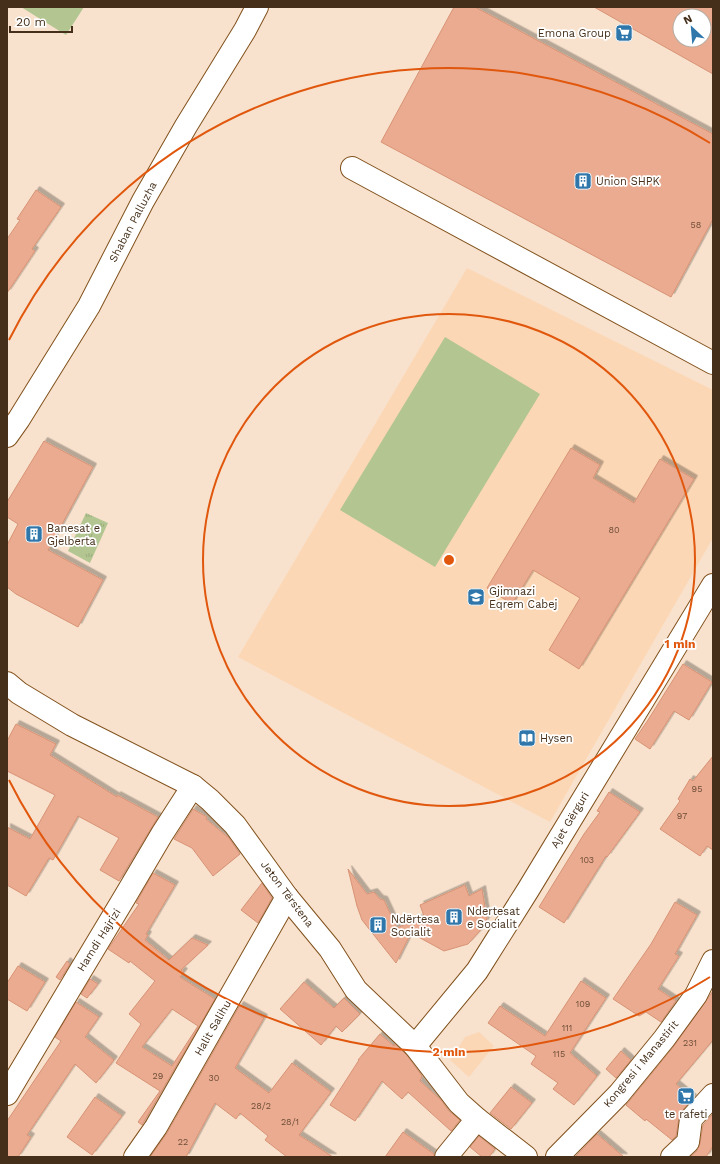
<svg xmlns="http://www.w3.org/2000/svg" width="720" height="1164" font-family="'Work Sans',sans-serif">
  <defs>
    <pattern id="grass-tufts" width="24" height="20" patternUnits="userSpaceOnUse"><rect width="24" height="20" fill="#b3c692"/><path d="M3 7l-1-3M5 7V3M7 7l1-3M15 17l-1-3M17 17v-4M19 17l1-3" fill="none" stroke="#9baa7d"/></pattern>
    <filter id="shadow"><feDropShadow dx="3.5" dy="-3.5" stdDeviation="0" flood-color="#0004"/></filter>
  </defs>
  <rect width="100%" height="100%" fill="#f8e2cd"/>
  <g fill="#fcd7b5">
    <path d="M467 268 713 390V538L550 822 238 657Z"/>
    <path d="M479 1032 494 1046 469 1077 450 1060 465 1037Z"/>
  </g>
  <path fill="url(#grass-tufts)" d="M86 513 108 523 90 563 68 551Z"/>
  <g fill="#b3c692">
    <path d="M21 7H84L66 35Z"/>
    <path d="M445 337 540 394 435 567 340 510Z"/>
  </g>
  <g fill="#ebab90" stroke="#d79375" fill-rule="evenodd" filter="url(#shadow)">
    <path d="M454 7H475L713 134V219L671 297 381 142Z"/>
    <path d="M594 7H713V74ZM680 16H704V40H680Z"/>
    <path d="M36 190 61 207 32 249 35 251 7 293V239L20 220 17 219Z"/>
    <path d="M44 441 93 467 48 550 103 580 78 627 16 594 7 587V545L18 524 7 517V502Z"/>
    <path d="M571 448 600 465 593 478 634 503 660 459 694 479 579 669 549 650 580 598 533 570 512 604 487 588Z"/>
    <path d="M683 664 712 682 689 720 674 711 650 749 635 739 648 720Z"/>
    <path d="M16 724 56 744 50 755 117 797V795L158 817 119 881 100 870 119 838 78 816 53 860 49 858 26 896 7 885V827L30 839 55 795 7 771V741Z"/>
    <path d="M713 756V850L707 846 700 856 660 829 680 801 678 799 690 779 693 781Z"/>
    <path d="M609 792 640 812 607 857 606 856 564 923 539 907 584 834 600 812 597 811Z"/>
    <path d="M193 809 207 817 206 819 229 838 240 854 213 876 192 848 174 839Z"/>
    <path d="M348 869 367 894 374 892 380 899 384 900 397 928 424 916 420 905 465 885 469 896 482 889 487 919 479 932 468 944 444 951 411 933 396 963 362 920 357 906Z"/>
    <path d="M153 873 175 885 146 934 148 935 145 940 169 960 192 938 208 945 181 970 184 972 180 977 215 999 142 1125 138 1122 160 1091 116 1063 141 1024 129 1014 155 981 130 961 129 963 108 949 139 904 136 903ZM172 1009 198 1026 172 1066 142 1047Z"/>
    <path d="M262 883 272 898 258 923 241 910Z"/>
    <path d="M675 902 697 915 675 954 679 956 658 989 676 1001 661 1022 646 1012 639 1016 613 999 651 944Z"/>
    <path d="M67 961 70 964 60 980 56 977Z"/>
    <path d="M18 966 45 982 27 1011 7 999V983Z"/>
    <path d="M90 979 98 984 87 998 81 994Z"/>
    <path d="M581 981 606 998 570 1053 597 1076 574 1105 553 1089 558 1083 531 1064 536 1056 488 1023 500 1006 545 1036Z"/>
    <path d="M304 982 334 1008 344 998 360 1014 342 1032 336 1026 321 1045 280 1009Z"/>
    <path d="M713 991V1040L676 1084 693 1098 682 1111 679 1117 676 1136 672 1140 646 1119 645 1121 626 1105 674 1046Z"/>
    <path d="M76 1002 99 1017 85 1037 114 1060 96 1083 75 1064 27 1135 31 1137 18 1157H7V1121L61 1041 55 1037Z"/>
    <path d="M240 1005 264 1018 235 1068 269 1093 292 1063 331 1092 299 1135 333 1157H287L265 1140 268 1136 240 1113 236 1119 215 1103 186 1157H150L167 1133Z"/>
    <path d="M380 1034 394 1046 395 1044 406 1054 422 1076 420 1081 441 1100 449 1111 460 1120 451 1131 408 1092 402 1099 382 1081 355 1121 330 1105 359 1060H358Z"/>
    <path d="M621 1051 631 1060 616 1078 606 1069Z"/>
    <path d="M511 1087 532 1103 511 1129 490 1113Z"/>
    <path d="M95 1097 122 1116 92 1155 67 1137Z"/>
    <path d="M712 1115 713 1116V1146L706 1157H692L691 1156 697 1151 700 1144 703 1125Z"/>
    <path d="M403 1132 434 1154V1157H385Z"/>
    <path d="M597 1134 624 1157H575Z"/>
    <path d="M479 1136 495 1149 489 1157H482L470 1147Z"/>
  </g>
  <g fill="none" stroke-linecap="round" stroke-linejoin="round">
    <defs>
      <g id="minor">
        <path d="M352 168 713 363"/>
        <path d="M7 436 19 419 89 306 143 201 186 126 245 30 257 7"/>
        <path d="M7 683 19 693 72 725 193 786 210 800 235 825 287 897 330 949 356 990 415 1046 459 1103 477 1119 526 1157"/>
        <path d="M415 1046 477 971 528 890 713 585"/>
        <path d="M7 1094 81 970 126 895 162 834 193 786"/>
        <path d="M135 1157 156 1127 287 897"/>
        <path d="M446 1157 477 1119"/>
        <path d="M557 1157 619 1094 664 1039 696 995 713 961"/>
        <path d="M672 1157 688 1142 691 1119 713 1095"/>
      </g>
    </defs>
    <use href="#minor" stroke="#81511c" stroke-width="24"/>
    <use href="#minor" stroke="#fff" stroke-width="22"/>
  </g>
  <g fill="none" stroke="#e0570d" stroke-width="2">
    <circle cx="449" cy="560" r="246"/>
    <path d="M710 977A492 492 0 0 1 9 780M9 340A492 492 0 0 1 710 143"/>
  </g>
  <defs>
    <symbol id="supermarket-square" viewBox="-11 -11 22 22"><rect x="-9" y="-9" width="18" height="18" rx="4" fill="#2f77ab" stroke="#fff"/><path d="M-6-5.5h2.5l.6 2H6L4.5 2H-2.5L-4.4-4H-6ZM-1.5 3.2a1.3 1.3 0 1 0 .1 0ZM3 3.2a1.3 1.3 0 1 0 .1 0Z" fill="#fff"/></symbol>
    <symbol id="building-square" viewBox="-11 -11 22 22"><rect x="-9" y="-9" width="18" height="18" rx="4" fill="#2f77ab" stroke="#fff"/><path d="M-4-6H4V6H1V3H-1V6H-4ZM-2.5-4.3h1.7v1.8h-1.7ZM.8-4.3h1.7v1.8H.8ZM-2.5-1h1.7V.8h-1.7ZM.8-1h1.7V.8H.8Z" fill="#fff"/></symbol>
    <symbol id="school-square" viewBox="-11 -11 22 22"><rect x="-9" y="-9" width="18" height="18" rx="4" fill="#2f77ab" stroke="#fff"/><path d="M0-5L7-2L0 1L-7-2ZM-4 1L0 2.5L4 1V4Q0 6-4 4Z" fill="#fff"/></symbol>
    <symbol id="library-square" viewBox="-11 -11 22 22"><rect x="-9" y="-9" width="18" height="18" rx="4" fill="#2f77ab" stroke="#fff"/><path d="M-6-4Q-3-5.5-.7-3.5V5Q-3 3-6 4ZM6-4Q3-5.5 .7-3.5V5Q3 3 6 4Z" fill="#fff"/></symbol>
  </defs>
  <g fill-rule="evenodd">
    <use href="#supermarket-square" x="614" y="23" width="20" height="20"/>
    <use href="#building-square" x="573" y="171" width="20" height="20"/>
    <use href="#building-square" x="24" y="524" width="20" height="20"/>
    <use href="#school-square" x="466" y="587" width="20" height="20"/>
    <use href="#library-square" x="517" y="728" width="20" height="20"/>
    <use href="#building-square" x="444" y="907" width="20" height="20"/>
    <use href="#building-square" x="368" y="915" width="20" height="20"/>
    <use href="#supermarket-square" x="676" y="1086" width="20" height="20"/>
  </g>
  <g text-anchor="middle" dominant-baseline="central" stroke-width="3.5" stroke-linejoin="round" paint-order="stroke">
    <g font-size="9" fill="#6e4e38">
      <text x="696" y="225">58</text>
      <text x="614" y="530">80</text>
      <text x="697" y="789">95</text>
      <text x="682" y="816">97</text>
      <text x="587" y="860">103</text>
      <text x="583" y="1004">109</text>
      <text x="567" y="1028">111</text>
      <text x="690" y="1043">231</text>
      <text x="559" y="1054">115</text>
      <text x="158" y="1076">29</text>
      <text x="214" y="1078">30</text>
      <text x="261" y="1106">28/2</text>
      <text x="290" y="1122">28/1</text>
      <text x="183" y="1142">22</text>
    </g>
    <g font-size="11" fill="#452f1a" stroke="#fff" text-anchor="start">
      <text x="611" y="33" text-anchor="end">Emona Group</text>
      <text x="596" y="181">Union SHPK</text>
      <text x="47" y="528">Banesat e<tspan x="47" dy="13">Gjelberta</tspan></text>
      <text x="489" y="591">Gjimnazi<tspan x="489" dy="13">Eqrem Cabej</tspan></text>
      <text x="540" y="738">Hysen</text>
      <text x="467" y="911">Ndertesat<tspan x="467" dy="13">e Socialit</tspan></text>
      <text x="391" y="919">Ndërtesa<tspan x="391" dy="13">Socialit</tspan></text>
      <text x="686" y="1114" text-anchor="middle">te rafeti</text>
    </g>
    <g font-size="11" fill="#452f1a" stroke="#fff">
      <text transform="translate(133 222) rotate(-62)">Shaban Palluzha</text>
      <text transform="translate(570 820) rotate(-59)">Ajet Gërguri</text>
      <text transform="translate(287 894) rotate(53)">Jeton Tërstena</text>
      <text transform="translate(99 940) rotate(-58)">Hamdi Hajrizi</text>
      <text transform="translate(213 1028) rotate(-60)">Halit Salihu</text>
      <text transform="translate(641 1064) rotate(-50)">Kongresi i Manastirit</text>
    </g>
  </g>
  <circle cx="449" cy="560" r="6" fill="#e0570d" stroke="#fff" stroke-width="2"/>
  <g font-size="12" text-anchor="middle" font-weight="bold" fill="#e0570d" stroke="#fff" stroke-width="3.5" stroke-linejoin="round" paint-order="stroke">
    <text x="680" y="648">1 min</text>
    <text x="449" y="1056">2 min</text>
  </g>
  <rect width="720" height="1164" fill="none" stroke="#452f1a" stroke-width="16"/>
  <g transform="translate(692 28) rotate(334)"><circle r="19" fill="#ffffff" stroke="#b5aca3"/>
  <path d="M0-3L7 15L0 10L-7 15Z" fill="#2f77ab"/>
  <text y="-6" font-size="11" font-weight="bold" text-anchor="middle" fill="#452f1a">N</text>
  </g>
  <path d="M10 26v6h62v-6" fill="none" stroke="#452f1a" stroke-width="2"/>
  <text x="16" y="26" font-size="12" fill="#452f1a" stroke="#ffffff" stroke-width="3" paint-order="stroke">20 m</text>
</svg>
